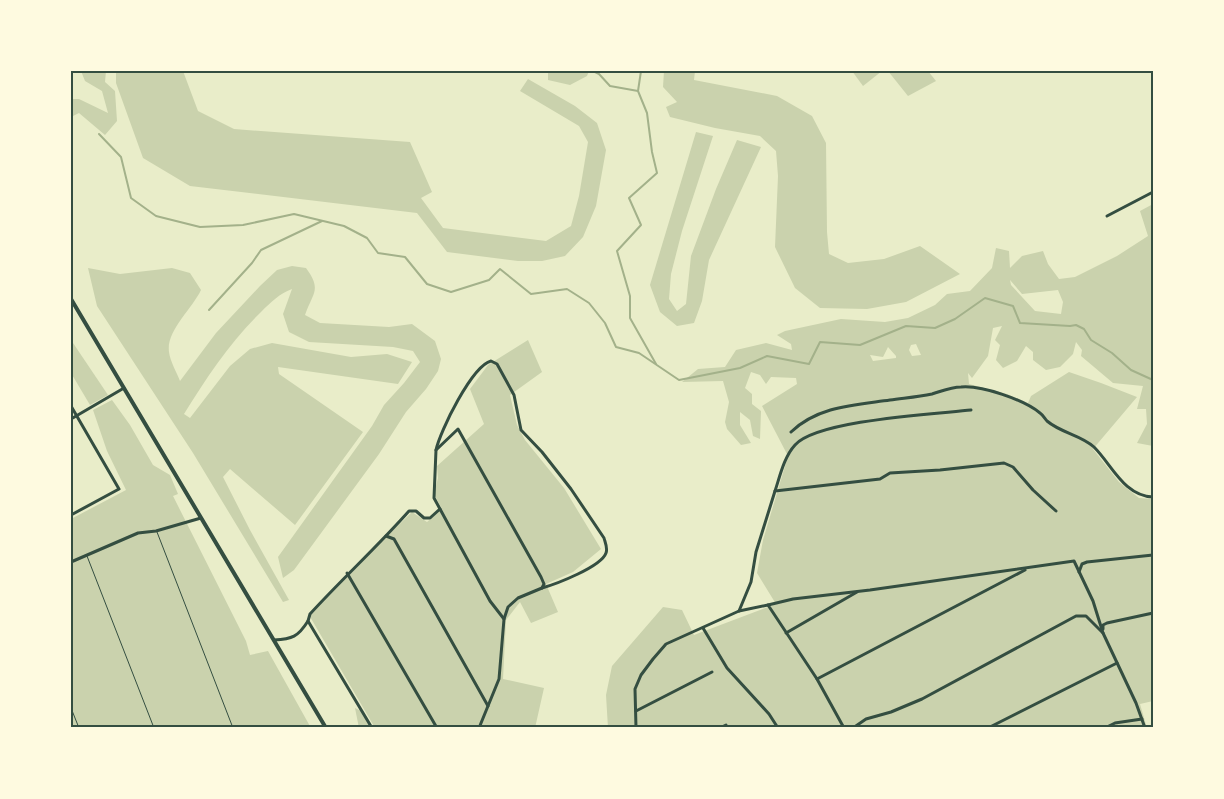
<svg xmlns="http://www.w3.org/2000/svg" width="1224" height="799" font-family="Arial,sans-serif">
  <rect width="100%" height="100%" fill="#e9edc9"/>
  <g fill="#cad2ad" fill-rule="evenodd">
    <path d="M81 71H106L105 82 115 91 117 121 105 135 79 113 71 117V99H79L108 113 102 91 85 81Z"/>
    <path d="M116 71H183L198 111 234 129 410 142 432 192 421 198 443 228 546 241 571 226 579 196 588 142 579 126 520 91 528 79 575 106 597 123 606 150 596 206 583 237 565 256 542 261H518L447 252 417 213 190 186 143 158 116 83Z"/>
    <path d="M548 71H589L587 76 570 85 548 80Z"/>
    <path d="M664 71H695L694 80 777 96 812 116 826 143 827 232 829 254 848 263 884 259 920 246 960 274 906 302 867 309 820 308 795 288 775 247 778 176 776 151 760 136 715 128 670 117 666 107 677 102 663 87Z"/>
    <path d="M852 71H882L863 86Z"/>
    <path d="M888 71H928L936 81 908 96Z"/>
    <path d="M696 132 713 136 682 231 671 274 669 299 677 311 686 304 691 256 716 189 737 140 761 147 709 260 702 301 694 323 677 326 660 312 650 285Z"/>
    <path d="M1153 204V446L1137 443 1147 424 1146 409H1137L1143 386 1113 383 1081 356 1082 350 1076 342 1073 354 1060 367 1046 370 1033 360V352L1026 346 1017 361 1003 368 996 360 1000 345 995 340 1002 326 993 328 988 356 972 378 968 373 969 384 1007 394 1028 403 1031 396 1069 372 1101 383 1137 397 1093 449 1119 482 1139 498 1153 499V701L1140 704 1147 728H608L606 695 612 666 663 607 682 610 694 635 776 604 757 573 763 540 788 456 762 406 797 384 796 378 771 377 766 384 760 375 751 372 745 388 752 394V404L761 411 760 439 753 436 750 420 740 412V425L751 443 741 445 727 429 725 422 729 402 723 381 682 382 698 369 725 367 736 350 766 343 792 350 791 344 777 335 785 331 841 319 885 322 908 318 935 305 947 294 970 291 992 268 996 248 1009 251 1010 268 1022 256 1043 251 1048 264 1059 279 1075 277 1117 256 1148 236 1140 211ZM1010 280 1022 294 1058 290 1063 302 1061 314 1035 311 1011 285ZM916 344 921 355 912 356 909 350 911 345ZM888 347 896 356V358L873 361 870 355 883 357Z"/>
    <path d="M292 266 306 268C322 290 313 292 305 315L320 323 389 327 412 324 435 341 441 359 438 371 426 389 406 412 379 454 294 570 283 578 278 557 372 426 384 405 404 383 420 362 413 351 393 347 309 342 289 332 283 314 292 289C279 294 271 302 261 312 230 342 207 377 184 414L190 418 230 366 250 349 272 343 351 357 387 354 412 362 398 384 278 367 279 374 363 432 295 525 230 469 223 477 250 530 289 600 283 602 193 453 97 306 88 268 120 274 172 268 190 273 201 290C192 309 166 331 169 352 170 361 177 373 180 381L216 333 260 286 277 270Z"/>
    <path d="M71 340 108 395 90 405 71 373Z"/>
    <path d="M528 340 542 372 510 395 517 425 525 440 564 488 601 549 573 572 546 584 558 612 531 623 520 602 506 620 503 679 544 688 535 728H375L309 615 351 571 412 512 427 522 442 509 434 494 438 478 437 466 484 424 470 389 488 365Z"/>
    <path d="M112 400 130 425 153 465 170 475 178 494 173 496 246 641 250 655 268 651 311 728H71V519L126 490 107 451 93 410Z"/>
    <path d="M355 708 361 711 372 728H359Z"/>
  </g>
  <g fill="none" stroke-linecap="round" stroke-linejoin="round">
    <g stroke="#a3b18a" stroke-width="2">
      <path d="M593 71 599 74 610 86 638 91 647 113 652 152 657 173 629 198 641 225 617 251 630 296V318L656 364"/>
      <path d="M638 91 641 71"/>
      <path d="M99 134 121 157 131 198 156 216 200 227 243 225 294 214 344 226 367 238 378 253 405 257 427 284 451 292 489 280 500 269 531 294 567 289 589 303 605 323 616 347 639 353 679 380 740 368 767 356 809 364 820 342 860 345 906 326 935 328 955 319 985 298 1013 306 1020 323 1070 326 1076 325 1084 329 1091 340 1112 353 1131 370 1153 380"/>
      <path d="M209 310 252 263 261 250 322 221"/>
    </g>
    <g stroke="#344e41" stroke-width="1">
      <path d="M157 532 233 728"/>
      <path d="M87 556 154 728"/>
      <path d="M71 708 79 728"/>
    </g>
    <g stroke="#344e41" stroke-width="3">
      <path d="M1107 216 1153 192"/>
      <path d="M71 406 119 489 71 515"/>
      <path d="M71 419 124 388"/>
      <path d="M791 432C818 406 855 405 890 400 904 398 918 397 932 394 942 391 951 387 961 387 982 385 1024 400 1040 413 1043 415 1045 419 1047 421 1061 433 1081 435 1094 447 1112 465 1124 496 1153 497"/>
      <path d="M436 450C440 431 472 366 491 361L497 364 514 395 521 430 542 452 571 489 604 538C605 542 608 548 606 553 601 567 556 584 542 588"/>
      <path d="M775 491C780 476 784 457 795 445 817 420 935 414 971 410"/>
      <path d="M440 509 434 498 436 450 458 429 541 577 544 584 542 588 518 598 508 607 504 619"/>
      <path d="M386 536 394 539 488 706"/>
      <path d="M71 562 138 533 156 531 201 518"/>
      <path d="M1079 572 1082 564 1087 562 1153 555"/>
      <path d="M347 573 437 728"/>
      <path d="M739 611 751 582 756 552 775 491 880 479 890 473 940 470 1004 463 1013 467 1033 490 1056 511"/>
      <path d="M308 621 310 614C342 579 377 547 409 511H416L424 518H430L440 509 490 601 504 619 499 679 479 728"/>
      <path d="M703 628 727 668 769 714 778 728"/>
      <path d="M1103 629V625L1107 623 1153 613"/>
      <path d="M786 633 857 592"/>
      <path d="M274 640C292 639 298 637 308 621L372 728"/>
      <path d="M817 679 768 605 793 599 870 590 1074 561 1093 601 1103 633"/>
      <path d="M636 711 712 672"/>
      <path d="M636 728 635 689 641 675 653 659 666 644 739 611 768 605"/>
      <path d="M720 728 726 725"/>
      <path d="M844 728 817 679 1025 570"/>
      <path d="M853 728 866 719 891 712 922 699 1076 616H1086L1103 633 1136 703 1145 728"/>
      <path d="M988 728 1117 663"/>
      <path d="M1105 728 1115 723 1142 719"/>
    </g>
    <path stroke="#344e41" stroke-width="4" d="M71 299 326 728"/>
  </g>
  <rect width="1224" height="799" fill="none" stroke="#fefae0" stroke-width="145"/>
  <rect x="72" y="72" width="1080" height="654" fill="none" stroke="#344e41" stroke-width="2"/>
</svg>
